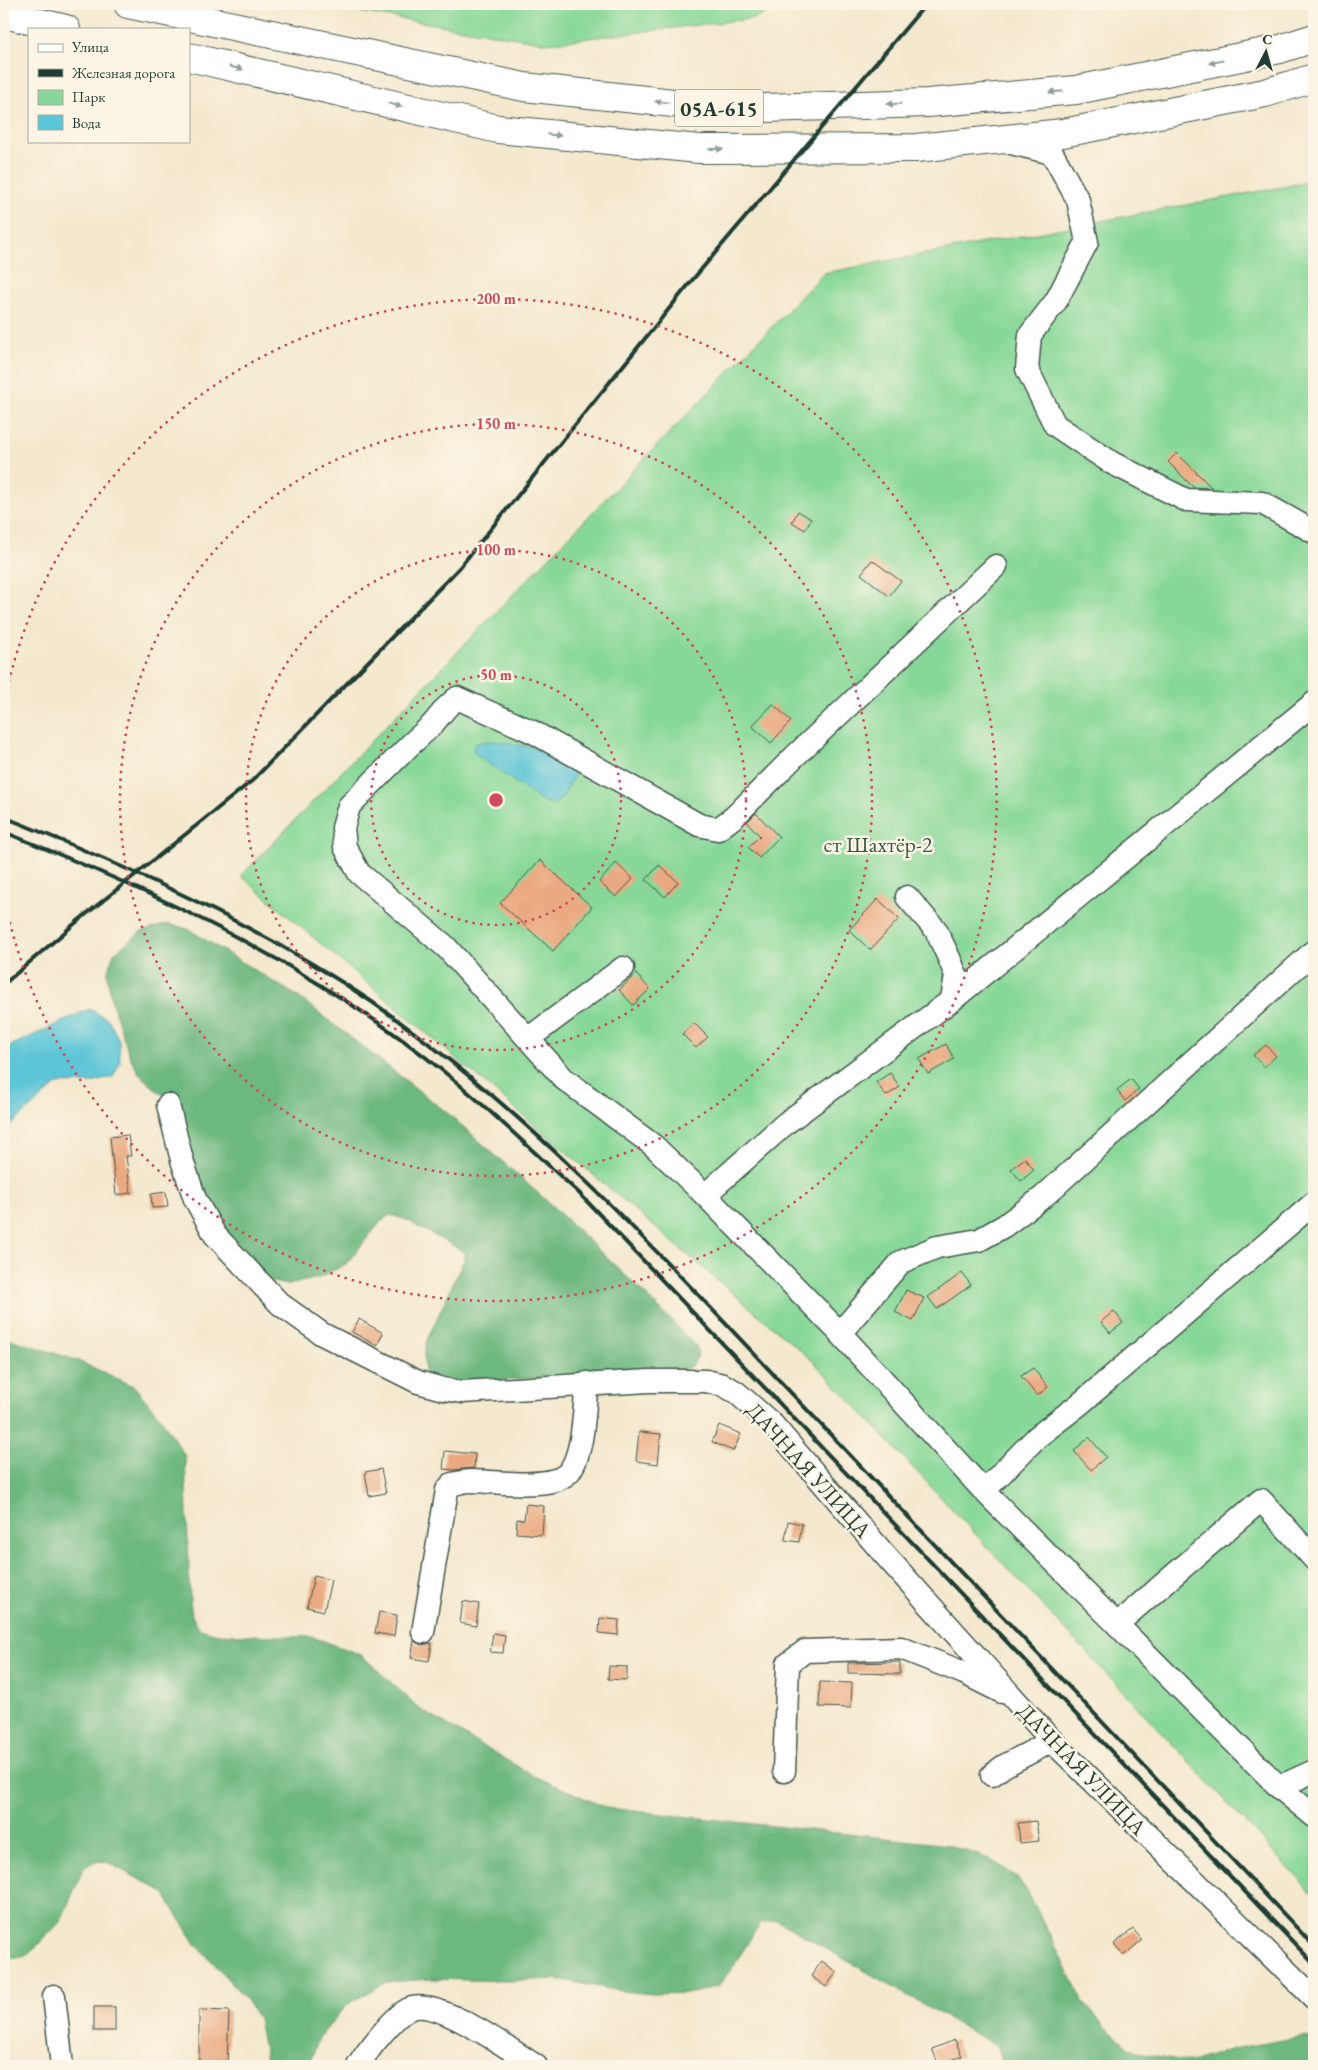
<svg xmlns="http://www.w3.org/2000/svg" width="1318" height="2070" font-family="'EB Garamond',serif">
  <rect width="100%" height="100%" fill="#fcf5e5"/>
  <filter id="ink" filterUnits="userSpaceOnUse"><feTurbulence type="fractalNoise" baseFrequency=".02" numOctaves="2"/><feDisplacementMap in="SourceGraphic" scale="10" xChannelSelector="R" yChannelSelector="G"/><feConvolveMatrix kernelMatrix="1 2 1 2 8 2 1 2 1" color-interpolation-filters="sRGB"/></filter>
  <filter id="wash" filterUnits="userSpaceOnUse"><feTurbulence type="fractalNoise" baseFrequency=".0096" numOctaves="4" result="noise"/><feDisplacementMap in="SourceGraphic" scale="20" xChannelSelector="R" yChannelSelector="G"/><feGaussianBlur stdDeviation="1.12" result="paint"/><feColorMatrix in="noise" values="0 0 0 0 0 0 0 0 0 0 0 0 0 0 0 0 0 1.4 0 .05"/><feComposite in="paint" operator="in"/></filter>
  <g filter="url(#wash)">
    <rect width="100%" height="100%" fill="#f4e8ce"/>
    <g fill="#87d898" stroke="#538a66">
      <path d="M313 4H782L757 18 547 43Z"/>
      <path d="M1314 181V1895L814 1362 241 876 824 273Z"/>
    </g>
    <g fill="#6db880" stroke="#467a5a">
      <path d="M167 924 188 929 300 998 450 1115 550 1204 645 1294 696 1346 698 1355 693 1365 684 1369 458 1383 425 1374 424 1354 427 1340 466 1255 463 1251 404 1219 390 1215 383 1219 346 1264 319 1278 288 1285 268 1281 219 1225 198 1188 171 1099 160 1093 140 1075 130 1057 112 1003 107 973 114 953 141 932Z"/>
      <path d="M4 1337 76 1360 134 1386 160 1417 185 1456 190 1601 192 1616 200 1629 217 1634 313 1637 361 1655 421 1710 532 1775 607 1808 949 1845 989 1859 1017 1877 1029 1894 1084 2003 1106 2028 1130 2048 1150 2055 1191 2062 1233 2049 1305 2036 1314 2040V2066H999L1001 2057 998 2047 776 1920 760 1923 733 1967 718 1986 692 1993 653 1994 621 1991 557 1979 505 1981 431 1979 387 1982 351 2002 337 2016 319 2038 308 2066H267L258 2018 244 1997 196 1944 163 1892 105 1861 93 1862 83 1869 61 1921 27 1956 4 1960Z"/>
    </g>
    <g fill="#5cc5d7" stroke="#3e8186">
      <path d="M486 741C516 742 549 749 573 768L575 774 562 798 552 805 540 800 477 755 473 750 475 744Z"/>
      <path d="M89 1009 108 1019 119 1040 120 1063 113 1077 92 1083 57 1084 7 1129 4 1134V1049Z"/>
    </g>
    <g id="blocks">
      <g fill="#eaaa81">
        <path d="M1177 453 1212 488 1193 487 1168 462Z"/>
        <path d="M798 511 811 519 805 530 792 522Z"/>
        <path d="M872 560 901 581 889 596 861 574Z"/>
        <path d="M773 704 791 721 771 743 752 726Z"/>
        <path d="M756 813 779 837 759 858 748 847 760 836 747 822Z"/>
        <path d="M540 860 592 907 553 951 500 903Z"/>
        <path d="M616 863 633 879 616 897 599 882Z"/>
        <path d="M659 865 678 882 665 897 646 880Z"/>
        <path d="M878 899 899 919 870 950 849 930Z"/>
        <path d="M636 974 650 989 633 1005 619 990Z"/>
        <path d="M694 1023 708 1037 696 1048 682 1034Z"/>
        <path d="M946 1044 954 1059 928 1074 919 1059Z"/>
        <path d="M1266 1045 1276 1056 1264 1067 1253 1055Z"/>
        <path d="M890 1073 900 1087 886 1096 876 1082Z"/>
        <path d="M1131 1079 1139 1089 1125 1101 1117 1090Z"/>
        <path d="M128 1135 131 1156H126L131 1193 116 1195 110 1137Z"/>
        <path d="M1025 1158 1034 1170 1021 1181 1011 1169Z"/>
        <path d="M166 1192 168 1207 152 1208 151 1194Z"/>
        <path d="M962 1273 971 1285 937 1309 928 1297Z"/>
        <path d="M906 1290 924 1298 913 1321 895 1312Z"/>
        <path d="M1114 1311 1123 1323 1110 1333 1101 1322Z"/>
        <path d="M359 1319 383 1333 377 1346 352 1332Z"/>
        <path d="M1033 1368 1048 1387 1037 1396 1021 1376Z"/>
        <path d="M719 1425 741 1434 733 1451 712 1442Z"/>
        <path d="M639 1432 661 1434 658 1464 636 1461Z"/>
        <path d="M1089 1437 1106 1457 1091 1470 1074 1451Z"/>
        <path d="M445 1451 475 1454 474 1468 453 1470 443 1469Z"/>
        <path d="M381 1469 386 1493 369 1496 365 1472Z"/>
        <path d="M526 1504 544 1506 542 1535 516 1533 517 1519 524 1520Z"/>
        <path d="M788 1521 802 1524 799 1542 785 1540Z"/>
        <path d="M314 1576 331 1580 324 1611 307 1607Z"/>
        <path d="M463 1601 479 1604 476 1626 460 1623Z"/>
        <path d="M379 1612 397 1615 394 1636 375 1633Z"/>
        <path d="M600 1618 619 1620 618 1635 599 1633Z"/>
        <path d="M493 1633 505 1635 503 1653 490 1652Z"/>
        <path d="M414 1641 421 1645 432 1643 429 1661 411 1658Z"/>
        <path d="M900 1662V1674L848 1673V1663Z"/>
        <path d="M609 1666 627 1667V1680L608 1679Z"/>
        <path d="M820 1682 852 1683 851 1708 819 1707Z"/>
        <path d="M1036 1821 1039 1841 1020 1843 1018 1823Z"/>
        <path d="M1133 1929 1142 1940 1124 1955 1114 1944Z"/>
        <path d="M822 1961 837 1972 826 1987 811 1976Z"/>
        <rect x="94" y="2007" width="21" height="24"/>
        <path d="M199 2010 229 2011 227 2066H199Z"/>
        <path d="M955 2040 962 2056 939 2065 932 2049Z"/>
      </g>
    </g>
  </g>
  <g filter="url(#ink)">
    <use href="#blocks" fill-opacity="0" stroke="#3f574b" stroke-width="1"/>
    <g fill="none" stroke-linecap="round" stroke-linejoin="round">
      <defs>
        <g id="minor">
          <path d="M1007 142 1052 153 1078 200 1087 242 1056 301 1030 335 1027 369 1055 425 1112 463 1186 500 1262 503 1314 532"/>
          <path d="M996 566 795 756 734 817 718 829 699 825 533 732 457 698 446 708 432 725 410 745 349 806 343 828 345 847 359 873 446 947 564 1079 654 1146 705 1195 840 1333 984 1491 1279 1787 1314 1816"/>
          <path d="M952 1000 1314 703"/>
          <path d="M529 1038 623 968"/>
          <path d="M168 1105 182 1160 195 1199 215 1235 280 1304 322 1334 418 1382 443 1389 462 1392 649 1381H706L723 1385 736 1392 772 1424 884 1554 1052 1741 1314 1998"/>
          <path d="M705 1195 786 1123 952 1000 956 975 949 958 936 930 907 897"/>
          <path d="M840 1333 901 1262 937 1247 979 1240 1004 1226 1043 1197 1314 951"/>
          <path d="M984 1491 1037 1437 1081 1403 1314 1203"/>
          <path d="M1117 1624 1261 1500 1314 1559"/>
          <path d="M423 1632 447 1490 452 1484C459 1483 465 1481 471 1481 494 1481 558 1492 571 1469 584 1449 584 1408 587 1383"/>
          <path d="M784 1771 788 1664 805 1651 901 1648 964 1673 1002 1692"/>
          <path d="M992 1775 1004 1766 1052 1741"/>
          <path d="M1279 1787 1314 1771"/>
          <path d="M54 1996 62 2066"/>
          <path d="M358 2066C367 2051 394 2016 409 2009 436 1996 512 2051 536 2066"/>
        </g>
        <g id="highway">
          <path d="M128 4 524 87 729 109 928 103 1076 90 1280 49 1314 38"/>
          <path d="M4 14 66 29"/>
          <path d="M189 57 498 129 699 149 916 148 1063 133 1265 93 1314 78"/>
        </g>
      </defs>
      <use href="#minor" stroke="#3f574b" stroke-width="25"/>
      <use href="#highway" stroke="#3f574b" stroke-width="30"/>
      <use href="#minor" stroke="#fff" stroke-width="22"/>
      <use href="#highway" stroke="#fff" stroke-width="28"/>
      <g stroke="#1f3d34" stroke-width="4">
        <path d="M4 817C128 867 261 926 372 1002 539 1118 674 1270 813 1416 980 1593 1147 1769 1314 1946"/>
        <path d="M4 832C158 893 313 966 443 1071 490 1109 533 1152 578 1192L1314 1964"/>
        <path d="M4 984 79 920 253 780 460 567 694 278 926 4"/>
      </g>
    </g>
    <defs><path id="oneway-solid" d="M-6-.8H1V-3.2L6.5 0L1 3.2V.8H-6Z" transform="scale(1.25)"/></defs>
    <g fill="#8f9e9a">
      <use href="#oneway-solid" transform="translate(1216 62) rotate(169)"/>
      <use href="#oneway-solid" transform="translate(236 68) rotate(13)"/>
      <use href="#oneway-solid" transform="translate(1056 92) rotate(175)"/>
      <use href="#oneway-solid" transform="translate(662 102) rotate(-174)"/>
      <use href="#oneway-solid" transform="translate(894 104) rotate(178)"/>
      <use href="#oneway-solid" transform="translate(395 105) rotate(13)"/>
      <use href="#oneway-solid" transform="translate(554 135) rotate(6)"/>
      <use href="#oneway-solid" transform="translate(716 149)"/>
    </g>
  </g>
  <g fill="none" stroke="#d1495b" stroke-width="2.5" stroke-dasharray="2.5 5">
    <circle cx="496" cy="800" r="125"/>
    <circle cx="496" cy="800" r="250"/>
    <circle cx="496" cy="800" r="376"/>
    <path d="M4 704A501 501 0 1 1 4 896"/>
  </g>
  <g text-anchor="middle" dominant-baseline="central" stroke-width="5" stroke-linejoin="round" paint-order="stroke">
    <rect fill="#fcf5e5" stroke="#617469" stroke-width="1" x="675" y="89.5" width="88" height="37" rx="4"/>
    <g font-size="21" font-weight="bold" fill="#1f3d34">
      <text x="719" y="108">05А-615</text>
    </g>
    <g font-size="22" fill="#345c48" stroke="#fcf5e5">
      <text x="878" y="844">ст Шахтёр-2</text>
    </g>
    <g font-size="22" fill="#1f3d34" stroke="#fcf5e5">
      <text transform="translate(809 1470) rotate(48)">ДАЧНАЯ УЛИЦА</text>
      <text transform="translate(1082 1769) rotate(46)">ДАЧНАЯ УЛИЦА</text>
    </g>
  </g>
  <circle cx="496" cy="800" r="8" fill="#d1495b" stroke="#fcf5e5" stroke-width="2.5"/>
  <g font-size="15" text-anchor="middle" font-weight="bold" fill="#d1495b" stroke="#fcf5e5" stroke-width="5" stroke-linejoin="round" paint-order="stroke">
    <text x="496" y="304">200 m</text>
    <text x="496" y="429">150 m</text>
    <text x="496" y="555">100 m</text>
    <text x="496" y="680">50 m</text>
  </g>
  <rect width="1318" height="2070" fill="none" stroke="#fcf5e5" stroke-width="20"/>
  <rect x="28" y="28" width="162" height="115" fill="#fcf5e5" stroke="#a4ab9e"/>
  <rect x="38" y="44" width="25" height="8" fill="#ffffff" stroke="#a4ab9e"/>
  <text x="72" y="52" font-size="15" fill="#1f3d34">Улица</text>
  <rect x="38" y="69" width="25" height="8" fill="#1f3d34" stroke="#a4ab9e"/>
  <text x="72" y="78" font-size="15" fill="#1f3d34">Железная дорога</text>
  <rect x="38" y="90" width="25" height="15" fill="#87d898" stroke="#a4ab9e"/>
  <text x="72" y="102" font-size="15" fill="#1f3d34">Парк</text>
  <rect x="38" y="115" width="25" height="15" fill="#5cc5d7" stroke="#a4ab9e"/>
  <text x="72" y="128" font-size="15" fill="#1f3d34">Вода</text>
  <g transform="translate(1266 52) rotate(6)" stroke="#fcf5e5" stroke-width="4" paint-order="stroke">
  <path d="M0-4L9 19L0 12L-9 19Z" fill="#1f3d34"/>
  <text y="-8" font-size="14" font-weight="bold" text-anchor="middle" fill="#1f3d34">С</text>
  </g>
</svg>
